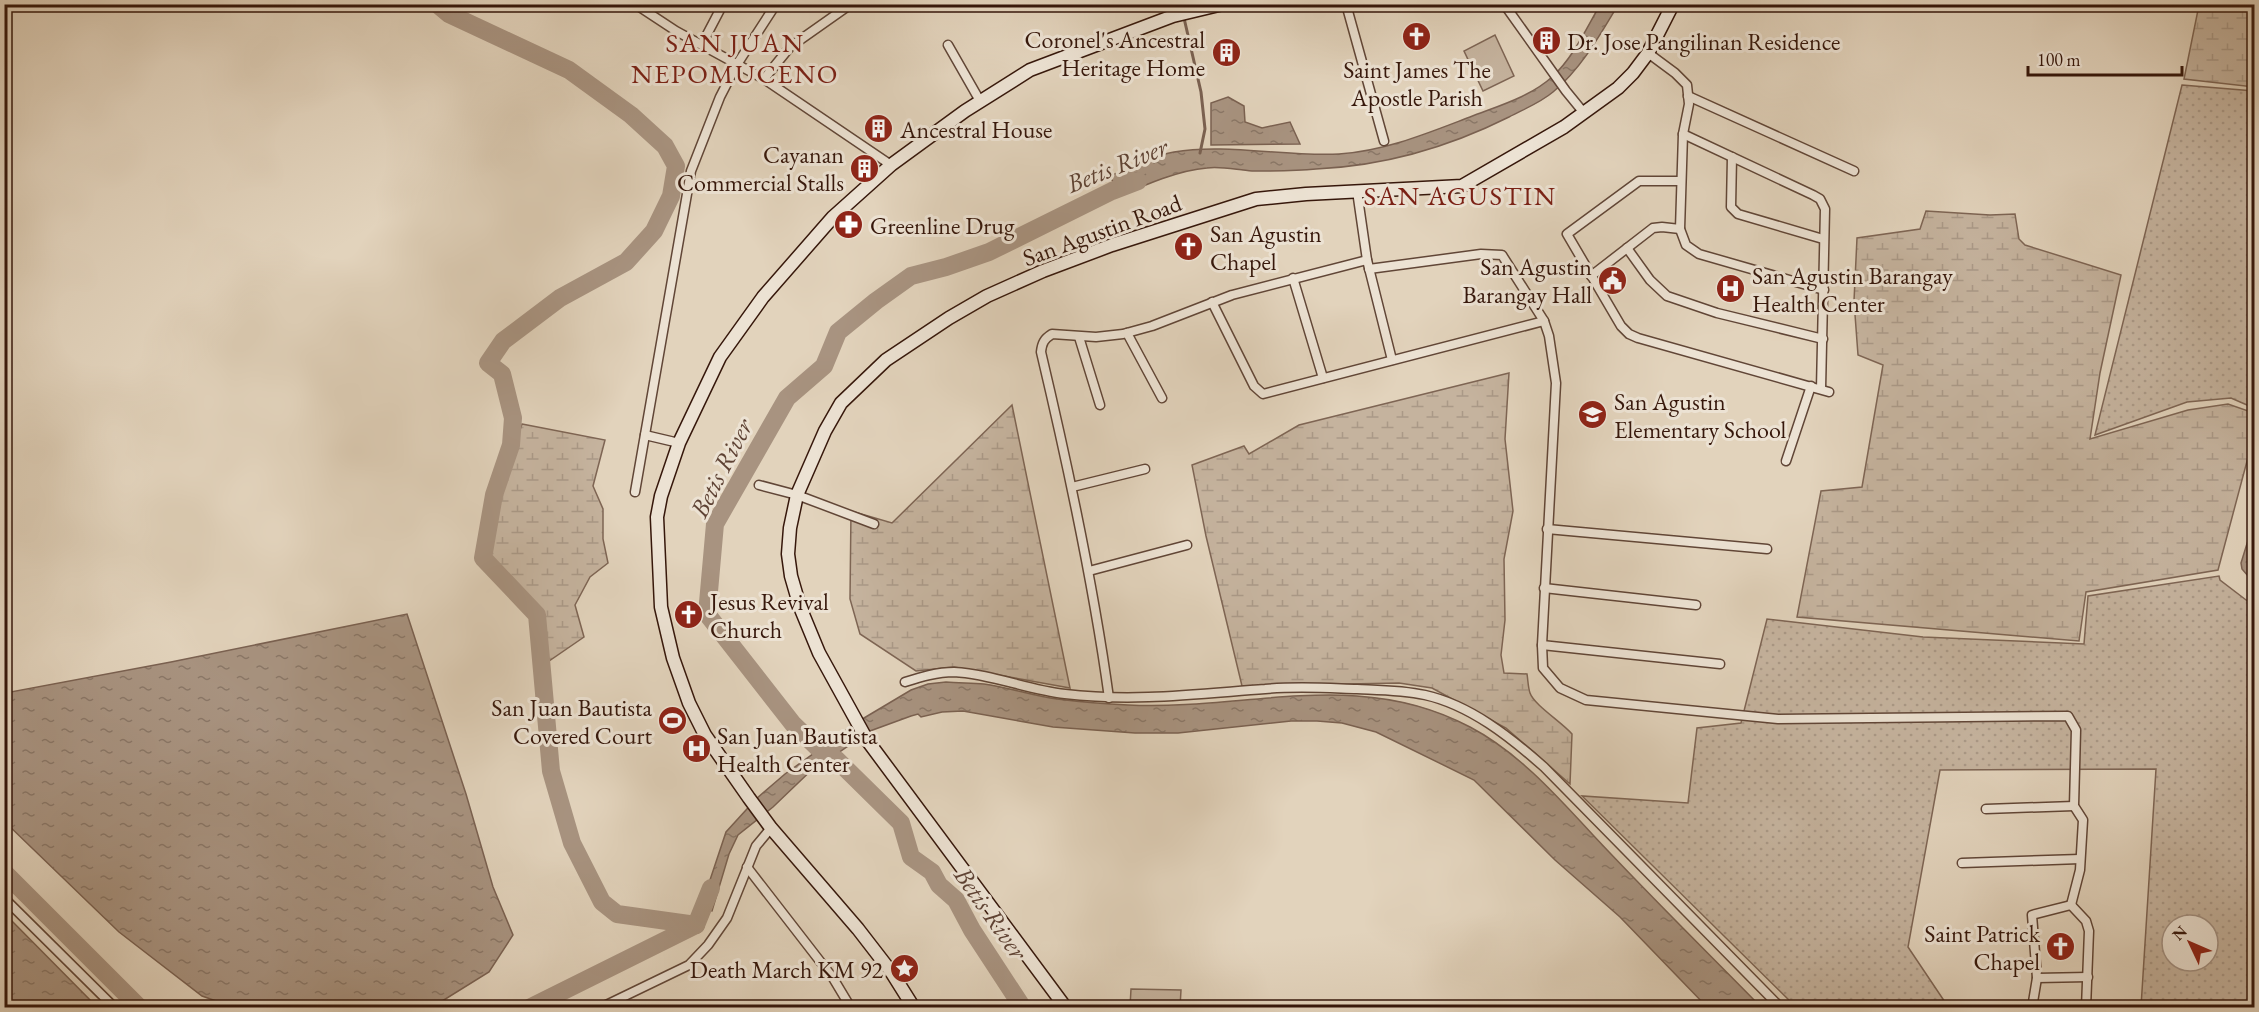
<svg xmlns="http://www.w3.org/2000/svg" width="2259" height="1012" font-family="'EB Garamond',serif">
  <defs>
    <pattern id="grass-dots" width="8" height="8" patternUnits="userSpaceOnUse" patternTransform="scale(1.5)"><rect width="8" height="8" fill="#c5b39e"/><path d="M2 2h.1M6 6h.1" fill="none" stroke="#aa9987" stroke-width="1.8" stroke-linecap="round"/></pattern>
    <pattern id="wetland-marsh" width="20" height="14" patternUnits="userSpaceOnUse" patternTransform="scale(1.5)"><rect width="20" height="14" fill="#c5b39e"/><path d="M1 5h8M5 5V1M11 12h8M15 12V8" fill="none" stroke="#aa9987"/></pattern>
    <pattern id="water-ripples" width="26" height="14" patternUnits="userSpaceOnUse" patternTransform="scale(1.5)"><rect width="26" height="14" fill="#a89380"/><path d="M2 4q2-2 4 0t4 0M15 11q2-2 4 0t4 0" fill="none" stroke="#8a7767"/></pattern>
  </defs>
  <rect width="100%" height="100%" fill="#e2d3bc"/>
  <filter id="stains"><feTurbulence type="fractalNoise" baseFrequency=".00333" numOctaves="4"/><feColorMatrix values="0 0 0 0 .2 0 0 0 0 .09 0 0 0 0 .02 0 0 0 .5 -.17"/></filter>
  <radialGradient id="worn" r=".72"><stop offset=".6" stop-color="#630" stop-opacity="0"/><stop offset="1" stop-color="#630" stop-opacity=".3"/></radialGradient>
  <g fill="url(#grass-dots)" stroke="#7e6554" stroke-width="1.5" fill-rule="evenodd">
    <path d="M2182 85 2254 91V408L2231 398 2187 402 2095 435Z"/>
    <path d="M2219 576 2220 580 2254 606V1007H2141L2156 769 1940 770 1908 947 1949 1008 1796 1007 1582 796 1688 803 1697 728 1741 723 1767 619 1923 637 2084 644 2088 596ZM2172 925H2208V961H2172Z"/>
  </g>
  <g fill="url(#wetland-marsh)" stroke="#7e6554" stroke-width="1.5">
    <path d="M2199 5H2254V87L2184 79Z"/>
    <path d="M1926 211 1990 215 2015 214 2019 239 2025 245 2121 275 2100 373 2090 439 2188 410 2228 404 2254 413V435L2218 570 2086 592 2079 641 1797 617 1821 491 1862 487 1883 365 1858 355 1854 301 1857 238 1920 229Z"/>
    <path d="M1509 373 1505 439 1513 511 1504 559 1505 620 1501 655 1504 673 1527 674C1528 680 1528 687 1530 693 1534 705 1563 723 1572 734L1570 784 1506 728 1432 688 1399 683 1242 686 1206 536 1192 465 1244 446 1249 454 1299 425Z"/>
    <path d="M1012 405 1070 688 954 667 916 671 860 634 850 599 851 511 892 523Z"/>
    <path d="M522 424 605 440 593 486 603 509V539L608 563 590 577 575 605 584 637 549 661 538 614 487 556 497 497Z"/>
  </g>
  <g fill="#c5b39e" stroke="#7e6554" stroke-width="1.5">
    <path d="M1495 35 1514 76 1483 91 1464 51Z"/>
    <path d="M1131 989 1181 990 1180 1007H1130Z"/>
  </g>
  <g fill="url(#water-ripples)" stroke="#7a6151" stroke-width="1.5">
    <path d="M1600 5H1618C1600 35 1581 69 1553 92 1540 103 1524 109 1509 117 1449 147 1383 166 1316 169 1295 171 1273 171 1252 171 1237 170 1221 166 1207 168 1179 170 1145 185 1120 196L1110 176C1131 167 1152 156 1174 152 1225 143 1287 157 1339 154 1385 151 1428 133 1470 117 1498 106 1530 97 1552 77 1573 58 1586 29 1600 5Z"/>
    <path d="M1228 97 1244 106 1245 122 1262 128 1290 122 1300 144 1211 145V103Z"/>
    <path d="M2254 521V583L2242 569 2241 563Z"/>
    <path d="M407 614 466 794 493 887 513 935 489 972 439 1003 425 1008 233 1007 202 996 119 932 5 822V693L171 662Z"/>
    <path d="M946 682C958 683 971 683 984 684 1008 687 1033 696 1057 699 1081 702 1104 704 1128 705 1246 711 1358 667 1470 727 1518 752 1557 796 1593 835 1648 894 1705 950 1761 1007H1707L1620 917 1555 860 1474 780 1376 732 1342 723 1317 721H1291L1178 733H1135L1053 727 963 711 942 712 921 717 918 714 911 716 870 731 835 755 820 762 773 807 738 835 729 854 712 911 695 908 708 886 726 832 756 799 785 774 859 721 911 690 928 684Z"/>
    <path d="M4 914H5L97 1007H5Z"/>
  </g>
  <g fill="none" stroke-linecap="round" stroke-linejoin="round">
    <path stroke="#7a6151" stroke-width="3" d="M1184 18 1201 92 1205 129 1200 153"/>
    <g stroke="#a89380" stroke-width="18">
      <path d="M437 4 449 14 569 70 631 115 665 146 676 166 671 196 654 231 626 262 560 298 503 341 488 363 502 374 513 418 511 445 494 495 483 558 537 615 551 771 572 843 602 902 617 914 696 925"/>
      <path d="M4 872 140 1008"/>
      <path d="M696 925 711 888"/>
      <path d="M529 1008 696 925"/>
      <path d="M1023 1008 972 930 956 900 939 885 932 872 911 857 901 823 837 760 819 749 793 724 707 614 715 524 787 398 824 366 838 332 876 301 911 276 946 267 989 252 1112 191 1138 181"/>
    </g>
    <defs>
      <g id="street">
        <path d="M635 4 676 31 764 79 891 165"/>
        <path d="M1346 4 1384 141"/>
        <path d="M1504 4 1566 91 1584 113"/>
        <path d="M702 44 723 4"/>
        <path d="M948 45 980 101"/>
        <path d="M1648 53 1675 73 1687 85 1689 104 1683 134 1680 229 1686 245 1699 254 1824 290"/>
        <path d="M764 79 790 47 851 4"/>
        <path d="M1688 96 1854 171"/>
        <path d="M1683 134 1813 195 1820 199 1825 209 1821 389"/>
        <path d="M1732 157 1731 207 1738 214 1823 239"/>
        <path d="M1681 181H1639L1567 234 1621 326 1629 334 1638 338 1829 392"/>
        <path d="M1357 191 1367 260 1392 360"/>
        <path d="M1627 248 1650 280 1667 296 1717 313 1823 339"/>
        <path d="M1369 269 1481 254 1502 255 1544 321 1549 336 1556 383 1542 645 1543 668 1560 688 1586 700 1778 719 2068 716 2076 730 2074 806 2083 820 2080 870 2071 905"/>
        <path d="M1591 276 1653 228 1662 227 1680 229"/>
        <path d="M1293 278 1323 378"/>
        <path d="M1212 302 1254 386 1263 394 1544 321"/>
        <path d="M1127 333 1162 398"/>
        <path d="M1079 337 1100 405"/>
        <path d="M645 435 679 443"/>
        <path d="M1786 461 1811 386"/>
        <path d="M759 485 797 495 874 524"/>
        <path d="M1072 487 1145 469"/>
        <path d="M635 492 691 171 720 97 736 66 776 4"/>
        <path d="M1547 529 1767 549"/>
        <path d="M1089 571 1187 545"/>
        <path d="M1544 588 1696 605"/>
        <path d="M1542 645 1720 664"/>
        <path d="M905 682C921 677 937 672 954 672 992 674 1028 690 1065 694 1134 702 1197 694 1265 689 1296 686 1326 688 1357 689 1380 690 1402 690 1425 695 1470 705 1510 737 1544 767L1781 1008"/>
        <path d="M1109 698C1093 581 1068 466 1041 352 1042 343 1044 339 1052 334L1096 337 1123 334 1152 326 1232 295 1367 260"/>
        <path d="M1986 809 2074 806"/>
        <path d="M1962 863 2080 859"/>
        <path d="M747 867 833 978 851 1008"/>
        <path d="M4 898 115 1008"/>
        <path d="M2071 905 2086 921 2089 931 2086 1008"/>
        <path d="M2037 978 2088 977"/>
        <path d="M600 1008 689 965 708 945 727 918 756 846 771 828"/>
        <path d="M2032 1008 2037 978 2032 915 2071 905"/>
      </g>
      <g id="secondary">
        <path d="M914 1008 892 973 858 929 771 828 749 798 705 735 689 703 673 658 661 607 657 517 661 496 679 443 720 357 763 297 833 217 891 165 965 111 1030 70 1173 16 1223 4"/>
        <path d="M1066 1008 867 740 819 653 800 607 791 576 788 554 790 528 797 495 825 431 841 403 886 360 949 318 987 296 1043 271 1112 245 1256 199 1306 194 1462 186 1564 127 1618 88 1633 73 1648 53 1673 4"/>
      </g>
    </defs>
    <use href="#street" stroke="#614637" stroke-width="11"/>
    <use href="#secondary" stroke="#36170b" stroke-width="15"/>
    <use href="#street" stroke="#ece2d3" stroke-width="8"/>
    <use href="#secondary" stroke="#ece2d3" stroke-width="12"/>
  </g>
  <defs>
    <symbol id="church-disc" viewBox="-11 -11 22 22"><circle r="9.5" fill="#8f2418" stroke="#ece2d3"/><path d="M-1.2-6h2.4v3.5h3.3v2.4h-3.3V6h-2.4V-.1h-3.3v-2.4h3.3Z" fill="#fff"/></symbol>
    <symbol id="building-disc" viewBox="-11 -11 22 22"><circle r="9.5" fill="#8f2418" stroke="#ece2d3"/><path d="M-4-6H4V6H1V3H-1V6H-4ZM-2.5-4.3h1.7v1.8h-1.7ZM.8-4.3h1.7v1.8H.8ZM-2.5-1h1.7V.8h-1.7ZM.8-1h1.7V.8H.8Z" fill="#fff"/></symbol>
    <symbol id="pharmacy-disc" viewBox="-11 -11 22 22"><circle r="9.5" fill="#8f2418" stroke="#ece2d3"/><path d="M-2-6h4v4h4v4h-4v4h-4v-4h-4v-4h4Z" fill="#fff"/></symbol>
    <symbol id="civic-disc" viewBox="-11 -11 22 22"><circle r="9.5" fill="#8f2418" stroke="#ece2d3"/><path d="M-.6-6.5H3V-4.5H.6V-3L4-1V1h2V6H-6V1h2V-1L-.6-3ZM-1.2 2.5V6h2.4V2.5Z" fill="#fff"/></symbol>
    <symbol id="hospital-disc" viewBox="-11 -11 22 22"><circle r="9.5" fill="#8f2418" stroke="#ece2d3"/><path d="M-5-5h3v3.5h4V-5h3V5h-3V1.5h-4V5h-3Z" fill="#fff"/></symbol>
    <symbol id="school-disc" viewBox="-11 -11 22 22"><circle r="9.5" fill="#8f2418" stroke="#ece2d3"/><path d="M0-5L7-2L0 1L-7-2ZM-4 1L0 2.5L4 1V4Q0 6-4 4Z" fill="#fff"/></symbol>
    <symbol id="stadium-disc" viewBox="-11 -11 22 22"><circle r="9.5" fill="#8f2418" stroke="#ece2d3"/><path d="M0-5a6.5 5 0 1 0 0 10a6.5 5 0 1 0 0-10ZM-3.5-1.8h7v3.6h-7Z" fill="#fff"/></symbol>
    <symbol id="sight-disc" viewBox="-11 -11 22 22"><circle r="9.5" fill="#8f2418" stroke="#ece2d3"/><path d="M0-6L1.8-2.2L6-1.7L2.9 1.2L3.7 5.4L0 3.3L-3.7 5.4L-2.9 1.2L-6-1.7L-1.8-2.2Z" fill="#fff"/></symbol>
  </defs>
  <g fill-rule="evenodd">
    <use href="#church-disc" x="1400" y="20" width="33" height="33"/>
    <use href="#building-disc" x="1530" y="24" width="33" height="33"/>
    <use href="#building-disc" x="1210" y="36" width="33" height="33"/>
    <use href="#building-disc" x="862" y="112" width="33" height="33"/>
    <use href="#building-disc" x="848" y="152" width="33" height="33"/>
    <use href="#pharmacy-disc" x="832" y="208" width="33" height="33"/>
    <use href="#church-disc" x="1172" y="230" width="33" height="33"/>
    <use href="#civic-disc" x="1596" y="264" width="33" height="33"/>
    <use href="#hospital-disc" x="1714" y="272" width="33" height="33"/>
    <use href="#school-disc" x="1576" y="398" width="33" height="33"/>
    <use href="#church-disc" x="672" y="598" width="33" height="33"/>
    <use href="#stadium-disc" x="656" y="704" width="33" height="33"/>
    <use href="#hospital-disc" x="680" y="732" width="33" height="33"/>
    <use href="#church-disc" x="2044" y="930" width="33" height="33"/>
    <use href="#sight-disc" x="888" y="952" width="33" height="33"/>
  </g>
  <g text-anchor="middle" dominant-baseline="central" stroke-width="6" stroke-linejoin="round" paint-order="stroke">
    <g font-size="24" fill="#36170b" stroke="#ece2d3" text-anchor="start">
      <text x="1205" y="39" text-anchor="end">Coronel's Ancestral<tspan x="1205" dy="28">Heritage Home</tspan></text>
      <text x="1567" y="41">Dr. Jose Pangilinan Residence</text>
      <text x="1417" y="69" text-anchor="middle">Saint James The<tspan x="1417" dy="28">Apostle Parish</tspan></text>
      <text x="900" y="129">Ancestral House</text>
      <text x="844" y="154" text-anchor="end">Cayanan<tspan x="844" dy="28">Commercial Stalls</tspan></text>
      <text x="870" y="225">Greenline Drug</text>
      <text x="1210" y="233">San Agustin<tspan x="1210" dy="28">Chapel</tspan></text>
      <text x="1592" y="266" text-anchor="end">San Agustin<tspan x="1592" dy="28">Barangay Hall</tspan></text>
      <text x="1752" y="275">San Agustin Barangay<tspan x="1752" dy="28">Health Center</tspan></text>
      <text x="1614" y="401">San Agustin<tspan x="1614" dy="28">Elementary School</tspan></text>
      <text x="710" y="601">Jesus Revival<tspan x="710" dy="28">Church</tspan></text>
      <text x="652" y="707" text-anchor="end">San Juan Bautista<tspan x="652" dy="28">Covered Court</tspan></text>
      <text x="717" y="735">San Juan Bautista<tspan x="717" dy="28">Health Center</tspan></text>
      <text x="2040" y="933" text-anchor="end">Saint Patrick<tspan x="2040" dy="28">Chapel</tspan></text>
      <text x="883" y="969" text-anchor="end">Death March KM 92</text>
    </g>
    <g font-size="24" fill="#36170b" stroke="#ece2d3">
      <text transform="translate(1102 230) rotate(-20)">San Agustin Road</text>
    </g>
    <g font-size="26" font-style="italic" fill="#5e4234" stroke="#ece2d3">
      <text transform="translate(1117 165) rotate(-22)">Betis River</text>
      <text transform="translate(721 468) rotate(-63)">Betis River</text>
      <text transform="translate(991 913) rotate(55)">Betis River</text>
    </g>
    <g font-size="27" letter-spacing="1.5" fill="#7a1f14" stroke="#ece2d3">
      <text x="735" y="42">SAN JUAN<tspan x="735" dy="31">NEPOMUCENO</tspan></text>
      <text x="1460" y="195">SAN AGUSTIN</text>
    </g>
  </g>
  <rect width="2259" height="1012" fill="none" stroke="#e2d3bc" stroke-width="24"/>
  <rect x="6" y="6" width="2247" height="1000" fill="none" stroke="#36170b" stroke-width="3"/>
  <rect x="12" y="12" width="2235" height="988" fill="none" stroke="#36170b" stroke-width="1.5"/>
  <g transform="translate(2190 943) rotate(314)"><circle r="28" fill="#ece2d3" stroke="#a39183" stroke-width="1.5"/>
  <path d="M0-4.5L10 22L0 15L-10 22Z" fill="#8f2418"/>
  <text y="-9" font-size="16" font-weight="bold" text-anchor="middle" fill="#36170b">N</text>
  </g>
  <path d="M2028 66v9h154v-9" fill="none" stroke="#36170b" stroke-width="3"/>
  <text x="2037" y="66" font-size="18" fill="#36170b" stroke="#ece2d3" stroke-width="4.5" paint-order="stroke">100 m</text>
  <rect width="100%" height="100%" filter="url(#stains)"/>
  <rect width="100%" height="100%" fill="url(#worn)"/>
</svg>
